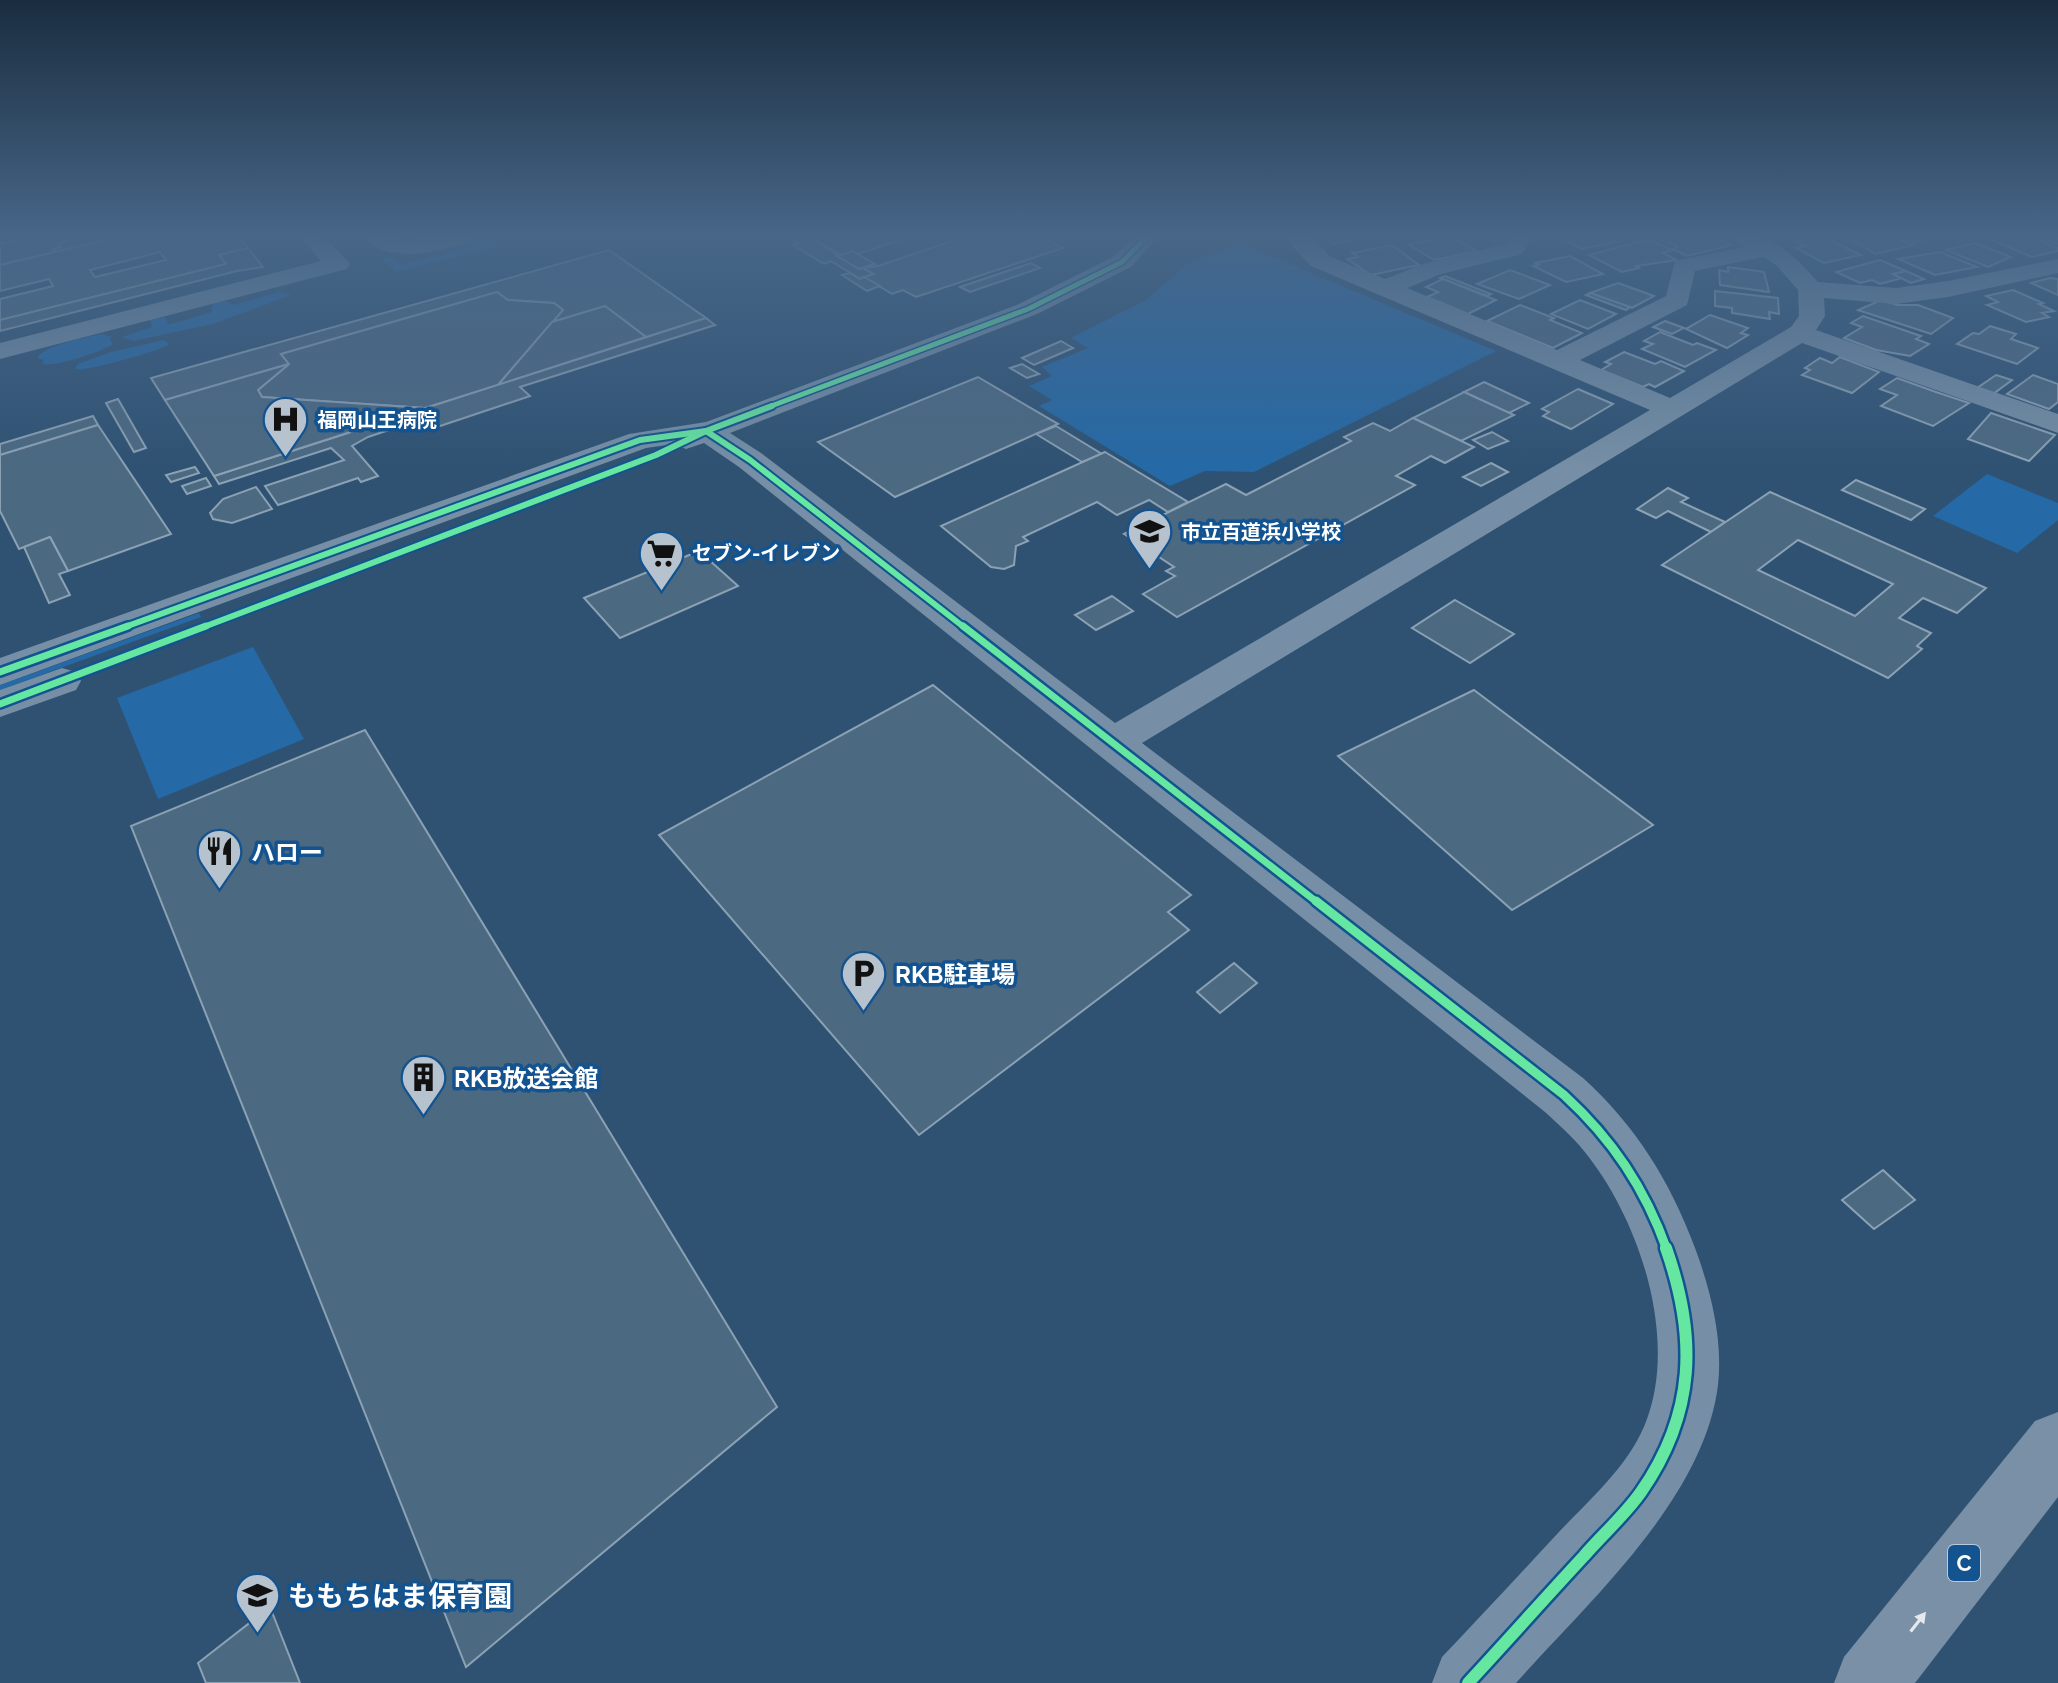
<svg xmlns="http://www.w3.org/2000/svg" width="2058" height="1683" font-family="Raleway,'Noto Sans JP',sans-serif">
  <rect width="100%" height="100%" fill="#2f5273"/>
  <g fill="#2569a6">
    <path d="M491 241 497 246 396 272 381 258H393L401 265Z"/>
    <path d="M1240 243 1496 351 1254 472 1205 471 1170 486 1039 406 1052 400 1029 386 1052 376 1042 367 1088 348 1071 338 1146 300 1188 263Z"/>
    <path d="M280 292 291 295 213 324 133 341 122 337 152 327 150 319 165 317 168 324H172L212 312V303L226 301 234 305Z"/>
    <path d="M102 334 112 337 110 340 113 344C101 352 56 367 42 364L44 360 37 358C43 346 86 337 102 334Z"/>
    <path d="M164 340 169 344C160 351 86 372 75 369L78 364 111 352Z"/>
    <path d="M1987 474 2058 503V520L2017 553 1933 516Z"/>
    <path d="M199 613 201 617 0 690V685Z"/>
    <path d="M253 647 304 739 158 799 117 698Z"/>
  </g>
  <g fill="#4c6982" stroke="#8ba1b4" stroke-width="2" fill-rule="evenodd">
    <path d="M0 232H52L0 244Z"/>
    <path d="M52 232H71L74 238 59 244 61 247 53 249 55 252 0 265V244Z"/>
    <path d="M71 232H105L110 239 55 252 53 249 61 247 59 244 74 238Z"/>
    <path d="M105 232H235L248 248 219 255 226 264 0 320V299L53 286 49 279 0 291V265L110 239ZM160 252 166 260 95 277 90 270Z"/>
    <path d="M803 232 859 269 863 268 874 274 860 279 831 261 824 264 793 245 798 244 780 233Z"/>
    <path d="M803 232H927L857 254 853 251 841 255Z"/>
    <path d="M978 232H1031L1063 248 916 297 903 290 892 294 864 277 874 274 863 268 878 266Z"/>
    <path d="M1318 232H1372L1375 234 1333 244Z"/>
    <path d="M1576 232H1606L1622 241 1582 249 1557 236Z"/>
    <path d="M1869 232H1881L1913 245 1876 254 1847 237Z"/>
    <path d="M1891 232H1957L1958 233 1914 242Z"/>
    <path d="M2018 232 2058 248V251L2032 257 1988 238Z"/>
    <path d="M2058 232V244L2031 234 2037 232Z"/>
    <path d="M1687 234 1694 237 1707 234 1732 245 1687 256 1672 249 1678 247 1663 240Z"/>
    <path d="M1450 236 1477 251 1434 260 1408 244Z"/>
    <path d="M1822 236 1861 255 1824 263 1796 248 1805 246 1796 242Z"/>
    <path d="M1648 239 1672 250 1663 253 1677 260 1636 266 1639 268 1622 272 1589 255Z"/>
    <path d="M1975 243 2011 257 1988 267 1946 250Z"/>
    <path d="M1392 245 1419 265 1371 275 1347 259 1358 257 1352 253Z"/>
    <path d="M248 248 263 267 237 271 0 331V320L226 264 219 255Z"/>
    <path d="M609 250 706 318 646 337 605 306 552 322 563 310 554 303 508 300 497 292 281 354 289 364 165 400 151 378Z"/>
    <path d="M853 251 857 254 875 264 859 269 837 256Z"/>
    <path d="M1940 252 1977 267 1935 275 1898 259Z"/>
    <path d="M1570 256 1603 274 1566 282 1533 266 1539 265 1535 263Z"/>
    <path d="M1880 260 1906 271 1893 274 1902 278 1880 284 1872 280 1860 283 1836 272Z"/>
    <path d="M1031 263 1040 268 970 292 960 287Z"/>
    <path d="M1728 267 1764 272 1769 292 1720 285 1719 270 1728 272Z"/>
    <path d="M1510 270 1550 285 1519 299 1477 284Z"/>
    <path d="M1906 271 1924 279 1911 283 1893 274Z"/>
    <path d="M850 273 860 279 864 277 880 286 867 291 842 275Z"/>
    <path d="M1445 276 1491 294 1487 296 1440 278Z"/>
    <path d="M2050 278 2058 279V295L2031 283Z"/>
    <path d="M1443 279 1496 300 1468 314 1427 297 1438 292 1426 287Z"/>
    <path d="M1618 283 1654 296 1632 308 1590 293Z"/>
    <path d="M2013 290 2043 303 2039 304 2054 311 2042 313 2049 317 2026 322 1987 305 1998 302 1986 296Z"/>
    <path d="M1715 291 1778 298 1779 314 1769 312 1770 319 1732 313V308L1715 306Z"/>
    <path d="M497 292 508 300 554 303 563 310 498 385 425 408 262 397 258 390 289 364 281 354Z"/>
    <path d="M1590 293 1630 307 1626 310 1586 295Z"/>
    <path d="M1580 300 1616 314 1588 329 1551 314Z"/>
    <path d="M1881 300 1898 305H1918L1953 318 1931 334 1858 310Z"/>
    <path d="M1520 305 1554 318 1550 320 1582 333 1553 348 1487 321Z"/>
    <path d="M605 306 646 337 498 385 552 322Z"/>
    <path d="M1710 315 1748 328 1741 333 1748 335 1727 348 1686 329Z"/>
    <path d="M1863 316 1921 336 1916 339 1929 344 1910 356 1876 350 1844 338 1862 327 1851 323Z"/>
    <path d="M706 318 715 325 520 387 530 396 431 429 422 419 368 437 352 446 378 476 361 482 358 478 278 505 265 486 344 460 331 448 219 484 214 476Z"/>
    <path d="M1665 321 1684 328 1672 334 1653 327Z"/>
    <path d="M1990 326 2016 334 2011 339 2038 348 2017 364 1957 344 1973 333 1979 334Z"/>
    <path d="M1660 332 1693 345 1697 343 1716 350 1685 367 1642 349 1653 344 1644 341Z"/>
    <path d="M1061 341 1073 348 1034 365 1022 358Z"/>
    <path d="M1624 352 1655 364 1661 361 1684 371 1655 387 1649 384 1643 387 1601 370 1611 364 1605 362Z"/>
    <path d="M1840 357 1879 372 1852 393 1802 375 1810 370 1805 368 1820 358 1832 363Z"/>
    <path d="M289 364 258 390 262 397 425 408 214 476 165 400Z"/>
    <path d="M1022 364 1039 374 1027 378 1010 368Z"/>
    <path d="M1996 375 2012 380 1993 394 1977 388Z"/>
    <path d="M2033 375 2058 384V402L2049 409 2007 394Z"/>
    <path d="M978 377 1058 424 895 497 818 442Z"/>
    <path d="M1897 378 1936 392 1969 403 1933 426 1881 406 1897 395 1880 389Z"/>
    <path d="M1484 382 1529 403 1509 413 1464 392Z"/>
    <path d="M1578 389 1613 404 1571 429 1543 416 1549 412 1542 409Z"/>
    <path d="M1464 392 1514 415 1461 441 1413 418Z"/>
    <path d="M118 399 146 448 134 452 106 403Z"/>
    <path d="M1991 413 2055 435 2029 461 1968 439Z"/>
    <path d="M93 416 98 425 0 455V444Z"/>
    <path d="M1413 418 1474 447 1445 463 1431 456 1396 476 1415 485 1177 617 1143 594 1175 576 1166 571 1174 567 1124 534 1226 484 1246 495 1351 441 1344 437 1373 423 1390 431Z"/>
    <path d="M98 425 171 534 68 571 50 537 19 549 0 511V455Z"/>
    <path d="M1056 426 1102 454 1082 462 1036 434Z"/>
    <path d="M1492 432 1508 441 1488 449 1473 440Z"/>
    <path d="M1105 452 1188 502 1168 512 1149 500 1117 515 1097 502 1023 537 1028 541 1016 546 1014 565 1004 569 991 567 941 526Z"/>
    <path d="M1491 463 1508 472 1481 486 1463 477Z"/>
    <path d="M195 467 199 473 171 482 166 475Z"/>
    <path d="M206 478 211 486 187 494 182 486Z"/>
    <path d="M1856 480 1925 509 1911 520 1842 490Z"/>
    <path d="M256 487 272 509 232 523 213 519 210 513 223 499Z"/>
    <path d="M1668 488 1688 498 1681 502 1725 522 1711 532 1668 511 1656 518 1637 509Z"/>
    <path d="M1770 492 1986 588 1957 613 1923 598 1899 618 1931 633 1917 646 1922 649 1888 678 1662 565ZM1798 540 1893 584 1855 616 1758 570Z"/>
    <path d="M50 537 68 571 59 574 70 595 49 603 24 547Z"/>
    <path d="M699 551 738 586 620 638 584 598Z"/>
    <path d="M1112 596 1133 611 1096 630 1075 615Z"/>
    <path d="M1455 600 1514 634 1470 663 1412 628Z"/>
    <path d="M933 685 1191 895 1168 912 1189 930 919 1135 659 835Z"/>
    <path d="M1474 690 1653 825 1512 910 1338 756Z"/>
    <path d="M365 730 777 1407 466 1667 131 826Z"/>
    <path d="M1234 963 1257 983 1220 1013 1197 992Z"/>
    <path d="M1883 1170 1915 1200 1874 1229 1842 1200Z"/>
    <path d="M270 1607 300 1683H206L198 1663Z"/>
  </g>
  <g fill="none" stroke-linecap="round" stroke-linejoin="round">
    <g fill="#768fa6" fill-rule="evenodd">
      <path d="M296 232H320L350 264 347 269 0 359V343L321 261Z"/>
      <path d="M360 232H386L408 240 450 232H487C481 240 469 242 459 245 428 254 383 264 360 232Z"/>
      <path d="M1138 232H1162L1131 267 1037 314 730 433 761 453 1115 723 1650 410 1311 266 1293 247 1285 232H1309L1329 256 1385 279 1423 264 1505 244 1511 232H1535L1522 254 1441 274 1407 288 1557 350 1666 296 1675 261 1744 247 1724 232C1770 232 1788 249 1818 282L1896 288 1948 281 2058 259V273L1948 297 1896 304 1824 298 1825 316 1816 330 2058 414V433L1802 343 1142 743 1583 1078C1636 1126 1670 1181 1695 1248 1711 1291 1723 1340 1718 1385 1704 1499 1589 1601 1516 1683H1432L1442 1657C1481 1616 1520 1574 1558 1533 1590 1499 1631 1464 1647 1419 1678 1334 1638 1217 1584 1151 1573 1137 1558 1124 1545 1112L739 467 704 443 686 449 674 444 646 448 0 685V658L629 434 706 422 1019 304 1113 257ZM1763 257 1776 265 1798 290 1799 316 1791 327 1670 398 1580 360 1687 305 1695 271Z"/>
      <path d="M62 668 76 672 81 681 76 690 0 717V690Z"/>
    </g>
    <path fill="#7990a6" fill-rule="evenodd" d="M2058 1412V1497L1915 1683H1834L1844 1657 2035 1421Z"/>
    <defs>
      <path id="cycleway-far4" d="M766 408 1028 309 1122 262 1151 232"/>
      <g id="cycleway-far3">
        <path d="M122 628 640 440 706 431 750 460 965 628"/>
        <path d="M201 628 656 455 706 431 772 406"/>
      </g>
      <g id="cycleway-far2">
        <path d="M963 626 1318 903"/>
        <path d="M0 672 128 626"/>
        <path d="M0 704 206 626"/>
      </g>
      <path id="cycleway-far1" d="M1316 901 1564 1095C1612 1139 1645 1188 1667 1250"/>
      <path id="cycleway" d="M1468 1683C1507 1641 1545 1598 1584 1556 1602 1535 1625 1515 1641 1492 1696 1413 1697 1336 1666 1248"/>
    </defs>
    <use href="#cycleway-far4" stroke="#13538f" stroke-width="8"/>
    <use href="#cycleway-far3" stroke="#13538f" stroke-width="10"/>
    <use href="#cycleway-far2" stroke="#13538f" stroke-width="12"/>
    <use href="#cycleway-far1" stroke="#13538f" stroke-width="14"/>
    <use href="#cycleway" stroke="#13538f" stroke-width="17"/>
    <use href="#cycleway-far4" stroke="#66e7a1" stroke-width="5"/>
    <use href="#cycleway-far3" stroke="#66e7a1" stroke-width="6"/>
    <use href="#cycleway-far2" stroke="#66e7a1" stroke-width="7"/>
    <use href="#cycleway-far1" stroke="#66e7a1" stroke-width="9"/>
    <use href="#cycleway" stroke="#66e7a1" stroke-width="12"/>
  </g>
  <defs><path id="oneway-solid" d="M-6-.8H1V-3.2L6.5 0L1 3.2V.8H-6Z" transform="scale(2)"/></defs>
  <use fill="#e4e9ed" href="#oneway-solid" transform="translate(1918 1622) rotate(-52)"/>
  <linearGradient id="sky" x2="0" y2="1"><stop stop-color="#1a2d3f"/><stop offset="0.5" stop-color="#476688"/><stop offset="1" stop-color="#476688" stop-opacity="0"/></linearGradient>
  <rect width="2058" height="468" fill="url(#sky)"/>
  <defs>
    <symbol id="hospital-pin" viewBox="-11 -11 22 30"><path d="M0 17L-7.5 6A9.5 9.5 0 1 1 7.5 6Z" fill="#b6c2ce" stroke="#13538f"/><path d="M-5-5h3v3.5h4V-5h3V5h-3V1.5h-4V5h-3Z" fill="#111"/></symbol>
    <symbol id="school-pin" viewBox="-11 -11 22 30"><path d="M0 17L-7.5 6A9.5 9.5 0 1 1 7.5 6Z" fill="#b6c2ce" stroke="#13538f"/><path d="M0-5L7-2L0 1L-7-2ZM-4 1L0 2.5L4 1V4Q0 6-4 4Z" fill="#111"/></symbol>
    <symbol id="supermarket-pin" viewBox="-11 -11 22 30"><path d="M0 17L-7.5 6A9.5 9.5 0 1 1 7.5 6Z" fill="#b6c2ce" stroke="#13538f"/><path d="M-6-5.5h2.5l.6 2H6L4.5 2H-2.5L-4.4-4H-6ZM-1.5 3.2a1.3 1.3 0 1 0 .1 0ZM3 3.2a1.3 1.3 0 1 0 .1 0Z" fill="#111"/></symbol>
    <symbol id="restaurant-pin" viewBox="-11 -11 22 30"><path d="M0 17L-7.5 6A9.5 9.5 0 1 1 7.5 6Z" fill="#b6c2ce" stroke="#13538f"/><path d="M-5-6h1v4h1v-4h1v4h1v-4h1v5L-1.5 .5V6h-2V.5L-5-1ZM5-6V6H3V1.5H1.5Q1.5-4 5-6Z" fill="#111"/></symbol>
    <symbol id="parking-pin" viewBox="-11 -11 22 30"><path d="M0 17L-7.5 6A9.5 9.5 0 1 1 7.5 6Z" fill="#b6c2ce" stroke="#13538f"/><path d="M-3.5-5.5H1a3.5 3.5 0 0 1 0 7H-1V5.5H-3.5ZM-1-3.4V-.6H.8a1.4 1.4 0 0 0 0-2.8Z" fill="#111"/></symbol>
    <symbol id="building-pin" viewBox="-11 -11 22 30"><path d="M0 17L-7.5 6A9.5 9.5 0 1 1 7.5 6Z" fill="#b6c2ce" stroke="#13538f"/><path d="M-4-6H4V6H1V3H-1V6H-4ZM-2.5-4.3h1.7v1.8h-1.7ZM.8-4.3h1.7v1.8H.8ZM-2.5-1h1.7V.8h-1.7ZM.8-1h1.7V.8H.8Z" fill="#111"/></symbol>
  </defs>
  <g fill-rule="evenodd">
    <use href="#hospital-pin" x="260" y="394" width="51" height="69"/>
    <use href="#school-pin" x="1124" y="506" width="51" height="69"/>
    <use href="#supermarket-pin" x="636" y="528" width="51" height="69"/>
    <use href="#restaurant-pin" x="194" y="826" width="51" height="69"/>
    <use href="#parking-pin" x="838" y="948" width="51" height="69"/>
    <use href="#building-pin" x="398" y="1052" width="51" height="69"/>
    <use href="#school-pin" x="232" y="1570" width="51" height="69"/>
  </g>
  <g text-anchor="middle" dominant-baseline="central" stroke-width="7" stroke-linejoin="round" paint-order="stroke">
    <g font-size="20" font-weight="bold" fill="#fff" stroke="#13538f" text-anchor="start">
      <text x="317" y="420">福岡山王病院</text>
      <text x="1181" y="532">市立百道浜小学校</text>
      <text x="692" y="553">セブン-イレブン</text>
    </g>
    <rect fill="#13538f" stroke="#b8cbdd" stroke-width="2" x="1948" y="1545" width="32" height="36" rx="6"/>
    <g font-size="22" font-weight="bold" fill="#fff">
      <text x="1964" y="1563">C</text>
    </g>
    <g font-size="24" font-weight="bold" fill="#fff" stroke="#13538f" text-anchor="start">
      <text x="251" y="852">ハロー</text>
      <text x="895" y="974">RKB駐車場</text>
      <text x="454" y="1078">RKB放送会館</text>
    </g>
    <g font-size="28" font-weight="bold" fill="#fff" stroke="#13538f" text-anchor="start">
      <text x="288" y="1596">ももちはま保育園</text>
    </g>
  </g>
</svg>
